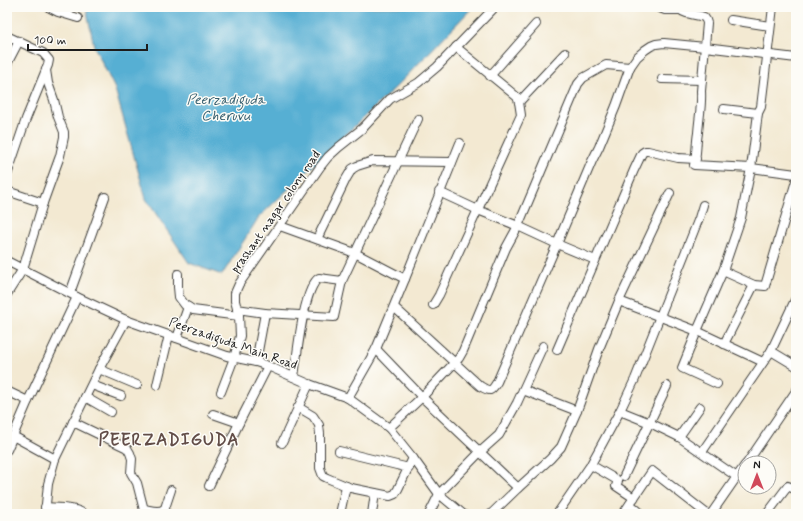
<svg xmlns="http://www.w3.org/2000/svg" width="803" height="521" font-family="Mynerve,sans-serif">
  <rect width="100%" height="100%" fill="#fdfcf7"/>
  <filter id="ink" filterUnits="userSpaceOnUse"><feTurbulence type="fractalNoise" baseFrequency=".025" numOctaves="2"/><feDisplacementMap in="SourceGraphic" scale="8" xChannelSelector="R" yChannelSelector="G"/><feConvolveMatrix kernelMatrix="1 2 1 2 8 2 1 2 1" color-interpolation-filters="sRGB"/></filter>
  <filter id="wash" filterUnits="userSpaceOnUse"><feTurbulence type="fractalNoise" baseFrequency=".012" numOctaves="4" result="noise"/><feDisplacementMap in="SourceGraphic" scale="16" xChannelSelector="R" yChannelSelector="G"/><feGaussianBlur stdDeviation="0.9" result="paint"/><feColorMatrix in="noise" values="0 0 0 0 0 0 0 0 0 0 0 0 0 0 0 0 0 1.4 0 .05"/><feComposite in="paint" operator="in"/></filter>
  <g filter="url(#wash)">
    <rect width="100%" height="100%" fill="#f3e9d2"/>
    <path fill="#56afd3" stroke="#396678" d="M86 7H473L397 86 259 217 222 275 189 263 146 199 115 89 94 46Z"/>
  </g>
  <g filter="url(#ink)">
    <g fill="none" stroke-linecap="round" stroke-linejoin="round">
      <defs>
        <g id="minor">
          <path d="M48 7 58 12 78 18"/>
          <path d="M657 7 665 10H680"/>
          <path d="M678 7C683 15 695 14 704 17L706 20 707 23 701 91C702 105 699 118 698 133 696 143 697 154 694 165L751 168 796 174"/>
          <path d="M731 20 770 26"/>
          <path d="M7 36 43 53 49 60 48 65 26 119 7 175"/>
          <path d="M7 64 19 41"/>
          <path d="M490 76 536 24"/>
          <path d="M662 79 702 80"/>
          <path d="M519 102 565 53"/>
          <path d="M724 109 758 113"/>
          <path d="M7 191 43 203"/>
          <path d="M439 192 478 210 518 226 557 244 595 260"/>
          <path d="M280 226 355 253 405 279"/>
          <path d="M317 239 346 179 352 169 357 166 373 161 452 162"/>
          <path d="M7 261 77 297 126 320 227 356 256 362 268 366 309 384 348 398 389 428 413 458 439 494 463 514"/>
          <path d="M723 271 754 285 765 286 796 181"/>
          <path d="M178 274V287L179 297 185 305 193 310 239 316"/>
          <path d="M70 293 105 197"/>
          <path d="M7 294 23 269 43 203 60 156 64 137V132L58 117 54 100 48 83 46 70"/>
          <path d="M619 301 697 331 763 362"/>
          <path d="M433 305 439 295 521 115 519 102 517 97 456 47"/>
          <path d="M394 307 480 386C490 392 491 392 497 382L557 244 592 161 599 147 616 106 630 67 637 57 645 50 651 46 656 44 664 43 705 47 796 58"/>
          <path d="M237 309 265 313 334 317 342 281 418 119"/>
          <path d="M177 338 188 307"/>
          <path d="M724 344 754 285"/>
          <path d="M376 349 422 397 518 488"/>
          <path d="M557 350 634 170 642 153 645 151H648L678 158 696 159"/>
          <path d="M771 351 796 366"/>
          <path d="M256 362 265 313"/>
          <path d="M99 369 137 385"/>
          <path d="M294 377C297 357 303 288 319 278L342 281"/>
          <path d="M717 384 682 368 697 331 723 271 741 218 751 168 758 113 761 107 773 7"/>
          <path d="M92 385 121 396"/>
          <path d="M157 385 169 335"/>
          <path d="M523 390 577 411"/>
          <path d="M7 391 28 401"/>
          <path d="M221 392 234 358 240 336 239 316 235 301V293L239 284 320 167 328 157 339 147 363 128 390 99 418 83 437 67 495 7"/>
          <path d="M85 397 111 412"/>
          <path d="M348 398 376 349 405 279 460 143"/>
          <path d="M298 407 313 416 319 425 320 434V468L323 476 327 478 351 488 390 496 395 494 398 489 413 458"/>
          <path d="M620 411 650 423 679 437 737 477"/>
          <path d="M213 414 239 423"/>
          <path d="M73 422 127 448 130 453 132 459 131 473 137 483 145 514"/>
          <path d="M389 428 422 397 459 358 463 351 506 248 518 226 578 84 583 78 606 65 630 67"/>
          <path d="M13 436 55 459"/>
          <path d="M679 437 700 407"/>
          <path d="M282 443 309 384"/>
          <path d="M7 450 28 401 77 297"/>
          <path d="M339 451 409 468"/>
          <path d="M702 452 771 351 796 298"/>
          <path d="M747 463 796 391"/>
          <path d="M591 465 617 480 618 481 616 486 634 498"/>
          <path d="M624 476 667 386"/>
          <path d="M209 486 239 423 268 366"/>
          <path d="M630 504 642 514"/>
          <path d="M45 507C56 508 76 507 84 514"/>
          <path d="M144 509C151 510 160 514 165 508L171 490"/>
          <path d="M45 514 48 484 55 459 99 369 126 320"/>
          <path d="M340 514 346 486"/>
          <path d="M372 514 375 493"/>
          <path d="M429 514 439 494 480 452 499 435 517 403 543 346"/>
          <path d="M491 514 518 488 550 459 561 447 577 411 599 349 619 301 670 193"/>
          <path d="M557 514 590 466 620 411 635 379 699 218 703 205"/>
          <path d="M623 514 652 471 707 514"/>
          <path d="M711 514 745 465"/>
          <path d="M767 514 788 486 796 490"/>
        </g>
      </defs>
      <use href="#minor" stroke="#3c3b37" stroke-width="10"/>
      <use href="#minor" stroke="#fff" stroke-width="8"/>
    </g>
  </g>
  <g text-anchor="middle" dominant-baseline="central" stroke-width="3" stroke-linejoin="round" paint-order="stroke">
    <g font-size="13" fill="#1c1c1c" stroke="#fdfcf7">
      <text transform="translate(276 212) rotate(-55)">prashant nagar colony road</text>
      <text transform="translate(233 344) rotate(19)">Peerzadiguda Main Road</text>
    </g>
    <g font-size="14" font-style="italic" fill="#365e6e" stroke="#fdfcf7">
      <text x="226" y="100">Peerzadiguda<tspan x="226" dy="16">Cheruvu</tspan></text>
    </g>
    <g font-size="17" font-weight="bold" letter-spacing="1" fill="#624d48" stroke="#fdfcf7">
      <text x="169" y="440">PEERZADIGUDA</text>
    </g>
  </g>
  <rect width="803" height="521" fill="none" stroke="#fdfcf7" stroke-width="24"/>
  <g transform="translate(757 475)"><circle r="19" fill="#fdfcf7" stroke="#a3a29f"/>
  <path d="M0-3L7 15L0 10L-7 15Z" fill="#d1495b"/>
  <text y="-6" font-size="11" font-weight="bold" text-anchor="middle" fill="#1c1c1c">N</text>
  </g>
  <path d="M28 44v6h119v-6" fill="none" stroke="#1c1c1c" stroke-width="2"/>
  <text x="34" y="44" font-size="12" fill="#1c1c1c" stroke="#fdfcf7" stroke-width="3" paint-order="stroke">100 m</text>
</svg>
